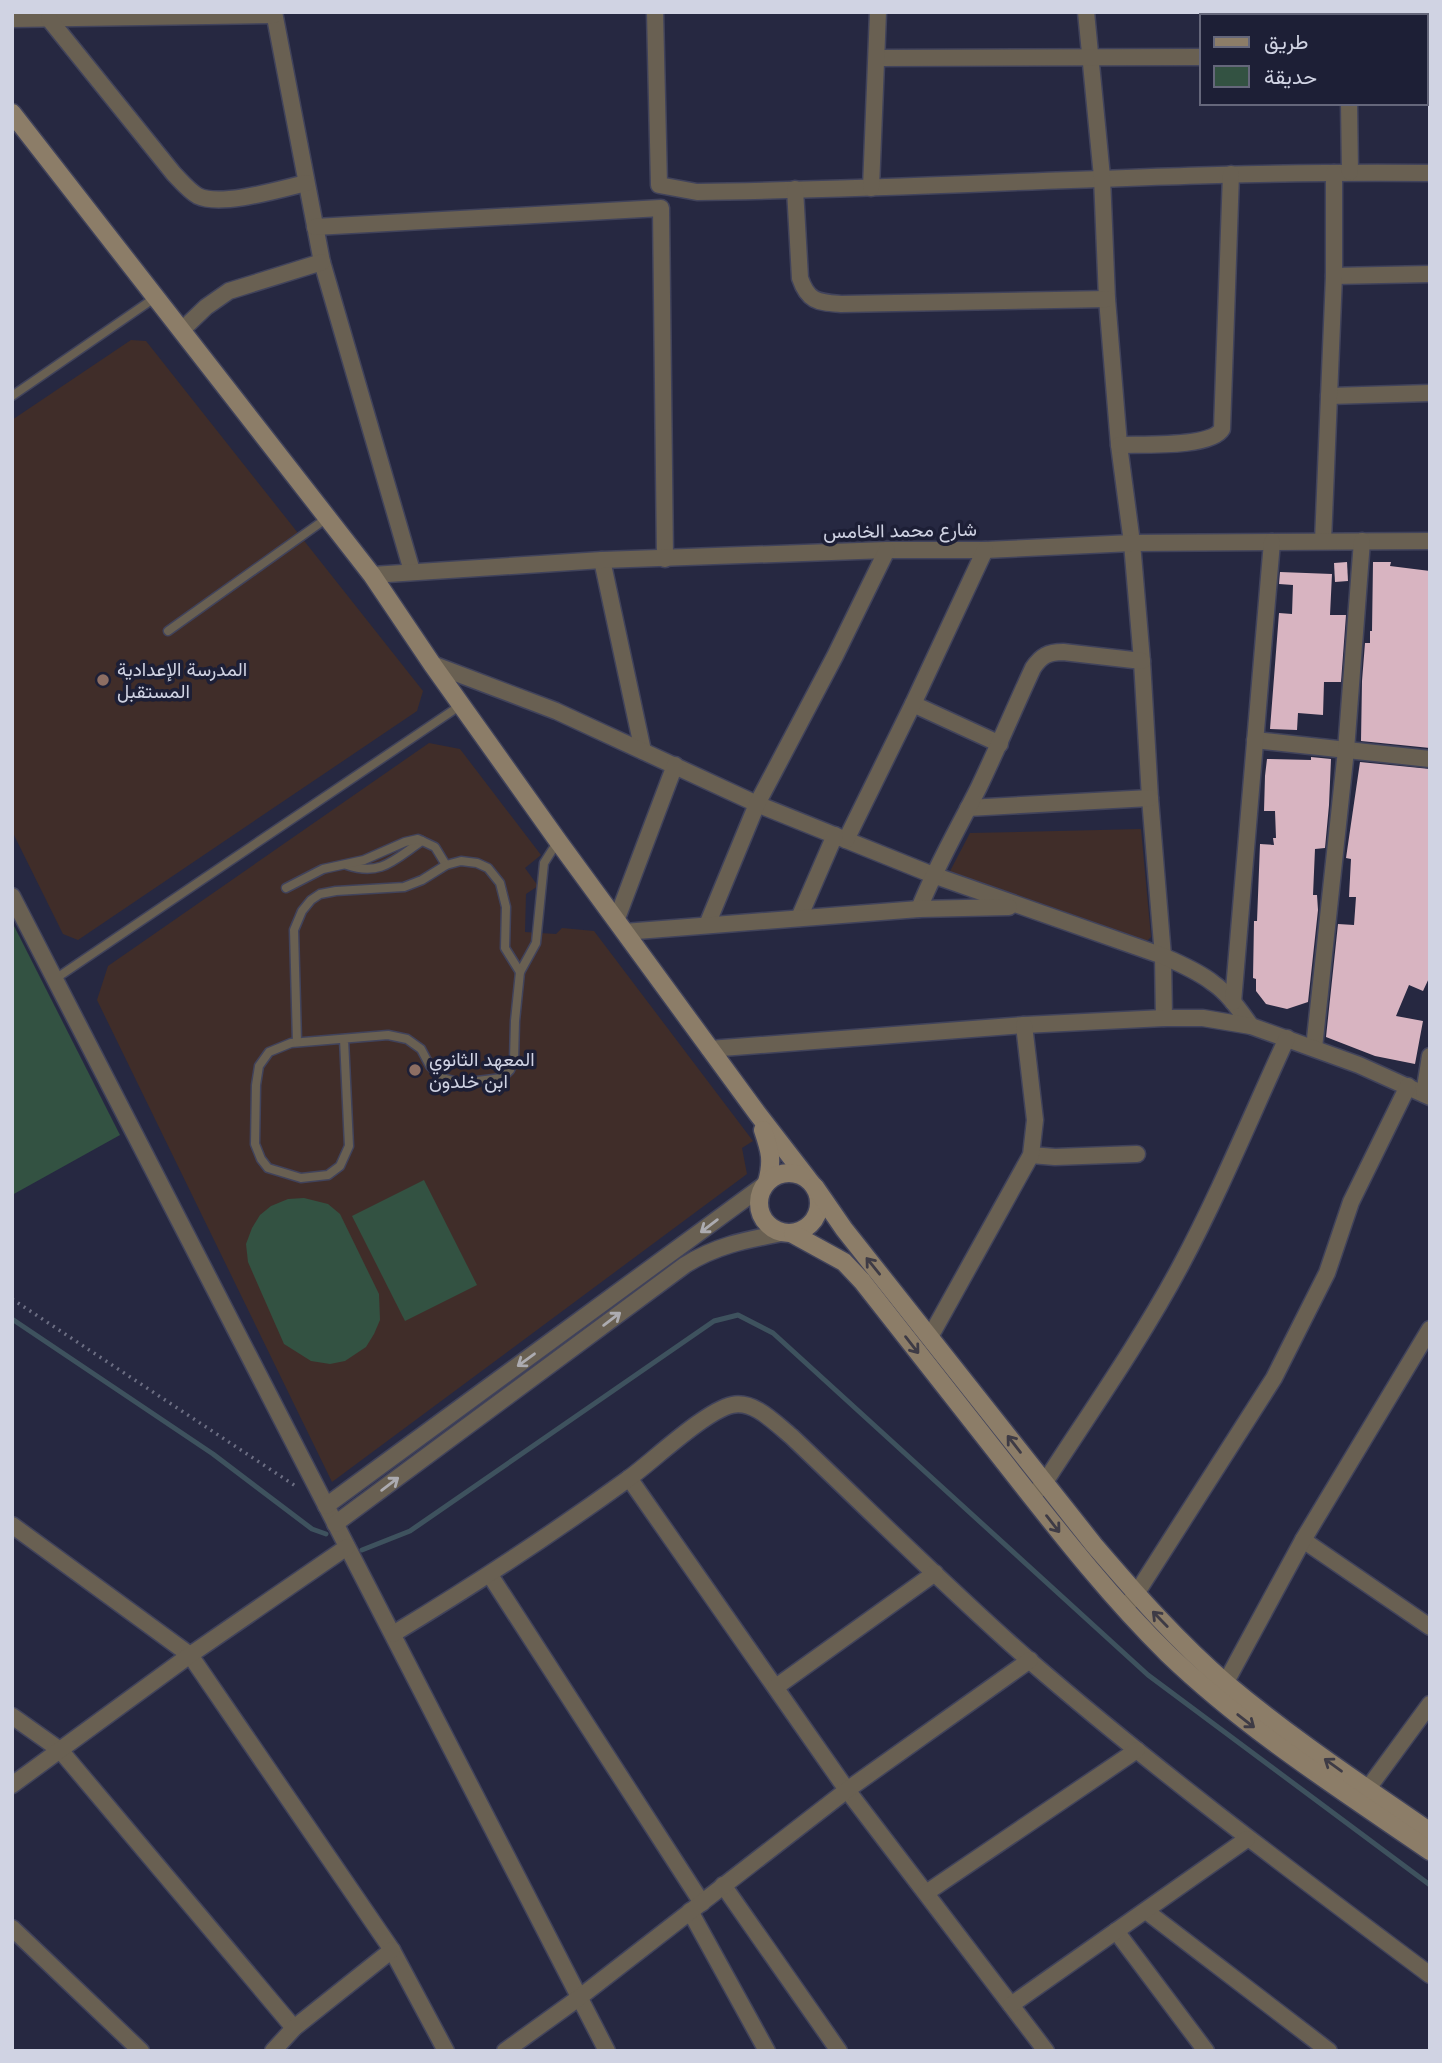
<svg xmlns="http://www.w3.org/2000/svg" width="1442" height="2063" font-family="Mulish,Vazirmatn,sans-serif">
  <rect width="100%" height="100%" fill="#262841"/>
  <g fill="#402d29">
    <path d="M131 340 146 341 423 691 417 711 78 940 63 934 12 831V420Z"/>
    <path d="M429 743 460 749 541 855 525 868 538 886 526 894 525 932 556 934 562 928 594 931 753 1141 742 1148 747 1174 332 1482 97 1000 108 966Z"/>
    <path d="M1141 829 1151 937 1142 946 949 873 970 833Z"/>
  </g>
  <g fill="#335242">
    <path d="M12 922 120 1135 12 1195Z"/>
    <path d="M424 1180 477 1285 405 1321 352 1216Z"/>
    <path d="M304 1198 328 1204 340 1214 379 1294 380 1320 374 1334 366 1347 345 1361 330 1364 311 1361 284 1344 248 1262 246 1244 252 1228 260 1215 271 1206 288 1199Z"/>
  </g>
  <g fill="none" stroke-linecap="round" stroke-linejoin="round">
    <g stroke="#3e525e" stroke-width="5">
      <path d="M12 1319 213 1454 312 1529 326 1534"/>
      <path d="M362 1550 410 1531 714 1321 738 1315 773 1333 1148 1675 1430 1885"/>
    </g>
  </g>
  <g fill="#d8b4c1">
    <path d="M1347 562 1348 581 1335 582 1334 563Z"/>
    <path d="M1373 562H1391L1390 566 1430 571V748L1361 741 1362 681 1365 643H1370V631H1372Z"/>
    <path d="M1280 572 1332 574 1330 615H1346L1341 682H1324L1323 715 1298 713 1297 730 1270 729 1279 613 1292 614 1293 585 1279 584Z"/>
    <path d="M1311 757 1331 759 1329 805 1325 848 1315 849 1313 895H1317L1318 910 1308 1002 1287 1009 1266 1004 1256 991V979L1253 978 1254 921H1257L1260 844 1274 845 1273 838H1276L1275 811H1264L1265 776 1267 759 1311 760Z"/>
    <path d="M1360 762 1430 769V976L1423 991 1409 985 1396 1016 1423 1021 1415 1064 1375 1056 1326 1037 1338 924 1354 925 1356 897H1349L1351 859 1346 858Z"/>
  </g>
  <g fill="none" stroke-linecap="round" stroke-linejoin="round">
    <defs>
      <g id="lane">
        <path d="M12 396 156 297"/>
        <path d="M168 631 327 518"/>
        <path d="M347 865C381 877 395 859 422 841"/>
        <path d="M286 888 323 869 364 860 405 842 418 839 435 847 446 865"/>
        <path d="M55 979 461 705"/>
        <path d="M344 1039 349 1146 340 1166 328 1175 301 1178 268 1168 261 1159 255 1144 256 1085 259 1066 269 1052 291 1043 388 1035 407 1039 421 1049 430 1066 443 1078 460 1083 502 1078 510 1070 514 1060 515 1021 520 972 536 943 544 863 558 841"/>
        <path d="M297 1042 294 930 302 911 311 900 320 894 336 891 404 887 422 880 446 865 461 861 477 863 488 868 500 883 506 907 505 948 520 972"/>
      </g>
      <g id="street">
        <path d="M274 12 322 262 412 571"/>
        <path d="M655 12 659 185 697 192C941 189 1185 170 1430 173"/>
        <path d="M1086 12 1102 177 1107 299 1119 445 1132 543 1142 661 1150 798 1163 956 1164 1018"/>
        <path d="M1349 12V16"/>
        <path d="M12 19 274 15"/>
        <path d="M49 19 174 174C181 181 189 191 198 196 221 207 281 189 306 183"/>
        <path d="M877 58 1202 57"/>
        <path d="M1349 103 1350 172"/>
        <path d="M871 188 878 12"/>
        <path d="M795 189 800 278C808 302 818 302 841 304L1107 299"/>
        <path d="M315 227 661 208 665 559"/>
        <path d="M1334 276 1430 274"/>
        <path d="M182 330 206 307 229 291 322 262"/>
        <path d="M1329 396 1430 393"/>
        <path d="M1119 445C1141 444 1211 448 1222 429L1231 174"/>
        <path d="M1323 541 1334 276V173"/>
        <path d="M602 560 643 751"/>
        <path d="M372 575 602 560 887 550H985L1132 543 1430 541"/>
        <path d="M432 664 556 711 757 804 933 875 1163 956C1180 964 1198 971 1213 983 1229 994 1240 1011 1251 1026"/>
        <path d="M913 704 1000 744"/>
        <path d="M1255 740 1430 759"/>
        <path d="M968 808 1150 798"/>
        <path d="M846 840 913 704 985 550"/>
        <path d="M12 896 607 2051"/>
        <path d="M919 909C936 866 959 827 979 787 998 747 1015 707 1033 668 1041 656 1048 652 1063 652L1142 661"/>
        <path d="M799 918 835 835"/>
        <path d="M616 921 675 765"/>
        <path d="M707 925 757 804 835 656 887 550"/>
        <path d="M624 932 919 909 1009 907"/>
        <path d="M1233 1002 1272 542"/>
        <path d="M1314 1048 1346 750 1362 541"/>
        <path d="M709 1049 1024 1025 1164 1018H1203L1251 1026 1359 1065 1430 1097"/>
        <path d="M1424 1094 1430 1056"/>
        <path d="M1031 1155 1055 1157 1137 1154"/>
        <path d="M930 1337 1031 1155 1035 1120 1024 1025"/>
        <path d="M629 1478 847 1790 1046 2051"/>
        <path d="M1037 1491 1045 1482C1091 1411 1141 1340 1181 1265 1220 1192 1252 1114 1287 1038"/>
        <path d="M326 1506 764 1185"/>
        <path d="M335 1524 685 1265C717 1245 746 1240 782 1233"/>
        <path d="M12 1525 190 1655 392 1950 446 2051"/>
        <path d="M1303 1540 1430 1627"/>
        <path d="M490 1575 702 1903"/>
        <path d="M1124 1609 1136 1594 1274 1378 1327 1273 1351 1202 1408 1086"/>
        <path d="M393 1634C474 1585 552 1534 628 1479 653 1461 705 1411 732 1405 754 1400 775 1423 791 1436 870 1511 948 1589 1030 1661 1158 1772 1294 1873 1430 1975"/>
        <path d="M776 1687 935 1573"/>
        <path d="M1220 1693 1303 1540 1430 1329"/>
        <path d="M12 1716 60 1750 294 2028"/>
        <path d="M12 1785 190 1655 347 1547"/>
        <path d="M1361 1798 1430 1704"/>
        <path d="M723 1885 839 2051"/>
        <path d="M926 1893 1137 1750"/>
        <path d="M690 1911 767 2051"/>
        <path d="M1146 1911 1329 2051"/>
        <path d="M12 1928 141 2051"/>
        <path d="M1116 1931 1206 2051"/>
        <path d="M1011 2005 1247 1839"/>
        <path d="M273 2051 294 2028 392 1950"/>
        <path d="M505 2051 580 1997 847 1790 1030 1660"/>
      </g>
      <g id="secondary">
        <path d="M12 113 372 575 432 664 558 841 757 1113 808 1179"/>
        <path d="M763 1130C770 1151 773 1160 767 1182"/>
        <circle cx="789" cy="1203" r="30"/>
        <path d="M815 1187 844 1229 1094 1545C1136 1594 1178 1642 1227 1684 1291 1738 1361 1784 1430 1832"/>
        <path d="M793 1234 844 1262 862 1281C913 1346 965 1412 1016 1477 1064 1538 1112 1599 1168 1654 1247 1730 1340 1789 1430 1851"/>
      </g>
    </defs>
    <use href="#lane" stroke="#41435b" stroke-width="11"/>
    <use href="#street" stroke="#41435b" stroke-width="19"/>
    <use href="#secondary" stroke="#41435b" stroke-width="21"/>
    <path stroke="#6c6e83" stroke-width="3.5" stroke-dasharray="2 5" stroke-linecap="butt" d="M12 1299 297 1487"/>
    <use href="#lane" stroke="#696052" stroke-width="8"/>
    <use href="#street" stroke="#696052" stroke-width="16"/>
    <use href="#secondary" stroke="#8c7d68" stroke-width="18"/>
  </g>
  <defs><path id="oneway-shaft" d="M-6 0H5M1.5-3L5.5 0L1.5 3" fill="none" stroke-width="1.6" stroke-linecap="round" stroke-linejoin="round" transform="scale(1.75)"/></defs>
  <g stroke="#acabb0">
    <use href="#oneway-shaft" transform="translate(709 1226) rotate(143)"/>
    <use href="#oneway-shaft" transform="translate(612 1319) rotate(-37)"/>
    <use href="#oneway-shaft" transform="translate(526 1360) rotate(144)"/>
    <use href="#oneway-shaft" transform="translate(390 1484) rotate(-37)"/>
  </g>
  <g stroke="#3e3b45">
    <use href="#oneway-shaft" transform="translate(873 1266) rotate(-129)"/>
    <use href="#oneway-shaft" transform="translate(912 1345) rotate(52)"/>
    <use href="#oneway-shaft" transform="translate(1014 1444) rotate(-128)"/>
    <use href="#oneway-shaft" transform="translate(1053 1524) rotate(52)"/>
    <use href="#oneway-shaft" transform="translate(1160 1619) rotate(-134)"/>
    <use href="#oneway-shaft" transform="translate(1246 1721) rotate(38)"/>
    <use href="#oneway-shaft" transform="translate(1333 1765) rotate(-144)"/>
  </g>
  <g fill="#8d6e63" stroke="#1d1f36" stroke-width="2.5">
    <circle cx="103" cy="680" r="7"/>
    <circle cx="415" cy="1070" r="7"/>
  </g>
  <g text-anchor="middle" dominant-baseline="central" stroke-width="7" stroke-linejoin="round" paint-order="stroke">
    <g font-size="19" fill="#d0d3e3" stroke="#1d1f36">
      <text transform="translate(900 530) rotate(-1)">شارع محمد الخامس</text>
    </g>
    <g font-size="19" fill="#d0d3e3" stroke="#1d1f36" text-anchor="start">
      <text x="117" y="669">المدرسة الإعدادية<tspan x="117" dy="22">المستقبل</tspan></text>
      <text x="429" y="1059">المعهد الثانوي<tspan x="429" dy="22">ابن خلدون</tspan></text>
    </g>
  </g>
  <rect width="1442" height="2063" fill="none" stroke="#d0d3e3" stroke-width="28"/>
  <rect x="1200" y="14" width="228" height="91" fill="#1d1f36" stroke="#65677b" stroke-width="2"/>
  <rect x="1214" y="37" width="35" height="10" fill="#8c7d68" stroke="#65677b" stroke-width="2"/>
  <text x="1264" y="49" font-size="21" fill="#d0d3e3">طريق</text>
  <rect x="1214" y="66" width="35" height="21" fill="#335242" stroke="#65677b" stroke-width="2"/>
  <text x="1264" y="84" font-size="21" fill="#d0d3e3">حديقة</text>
</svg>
